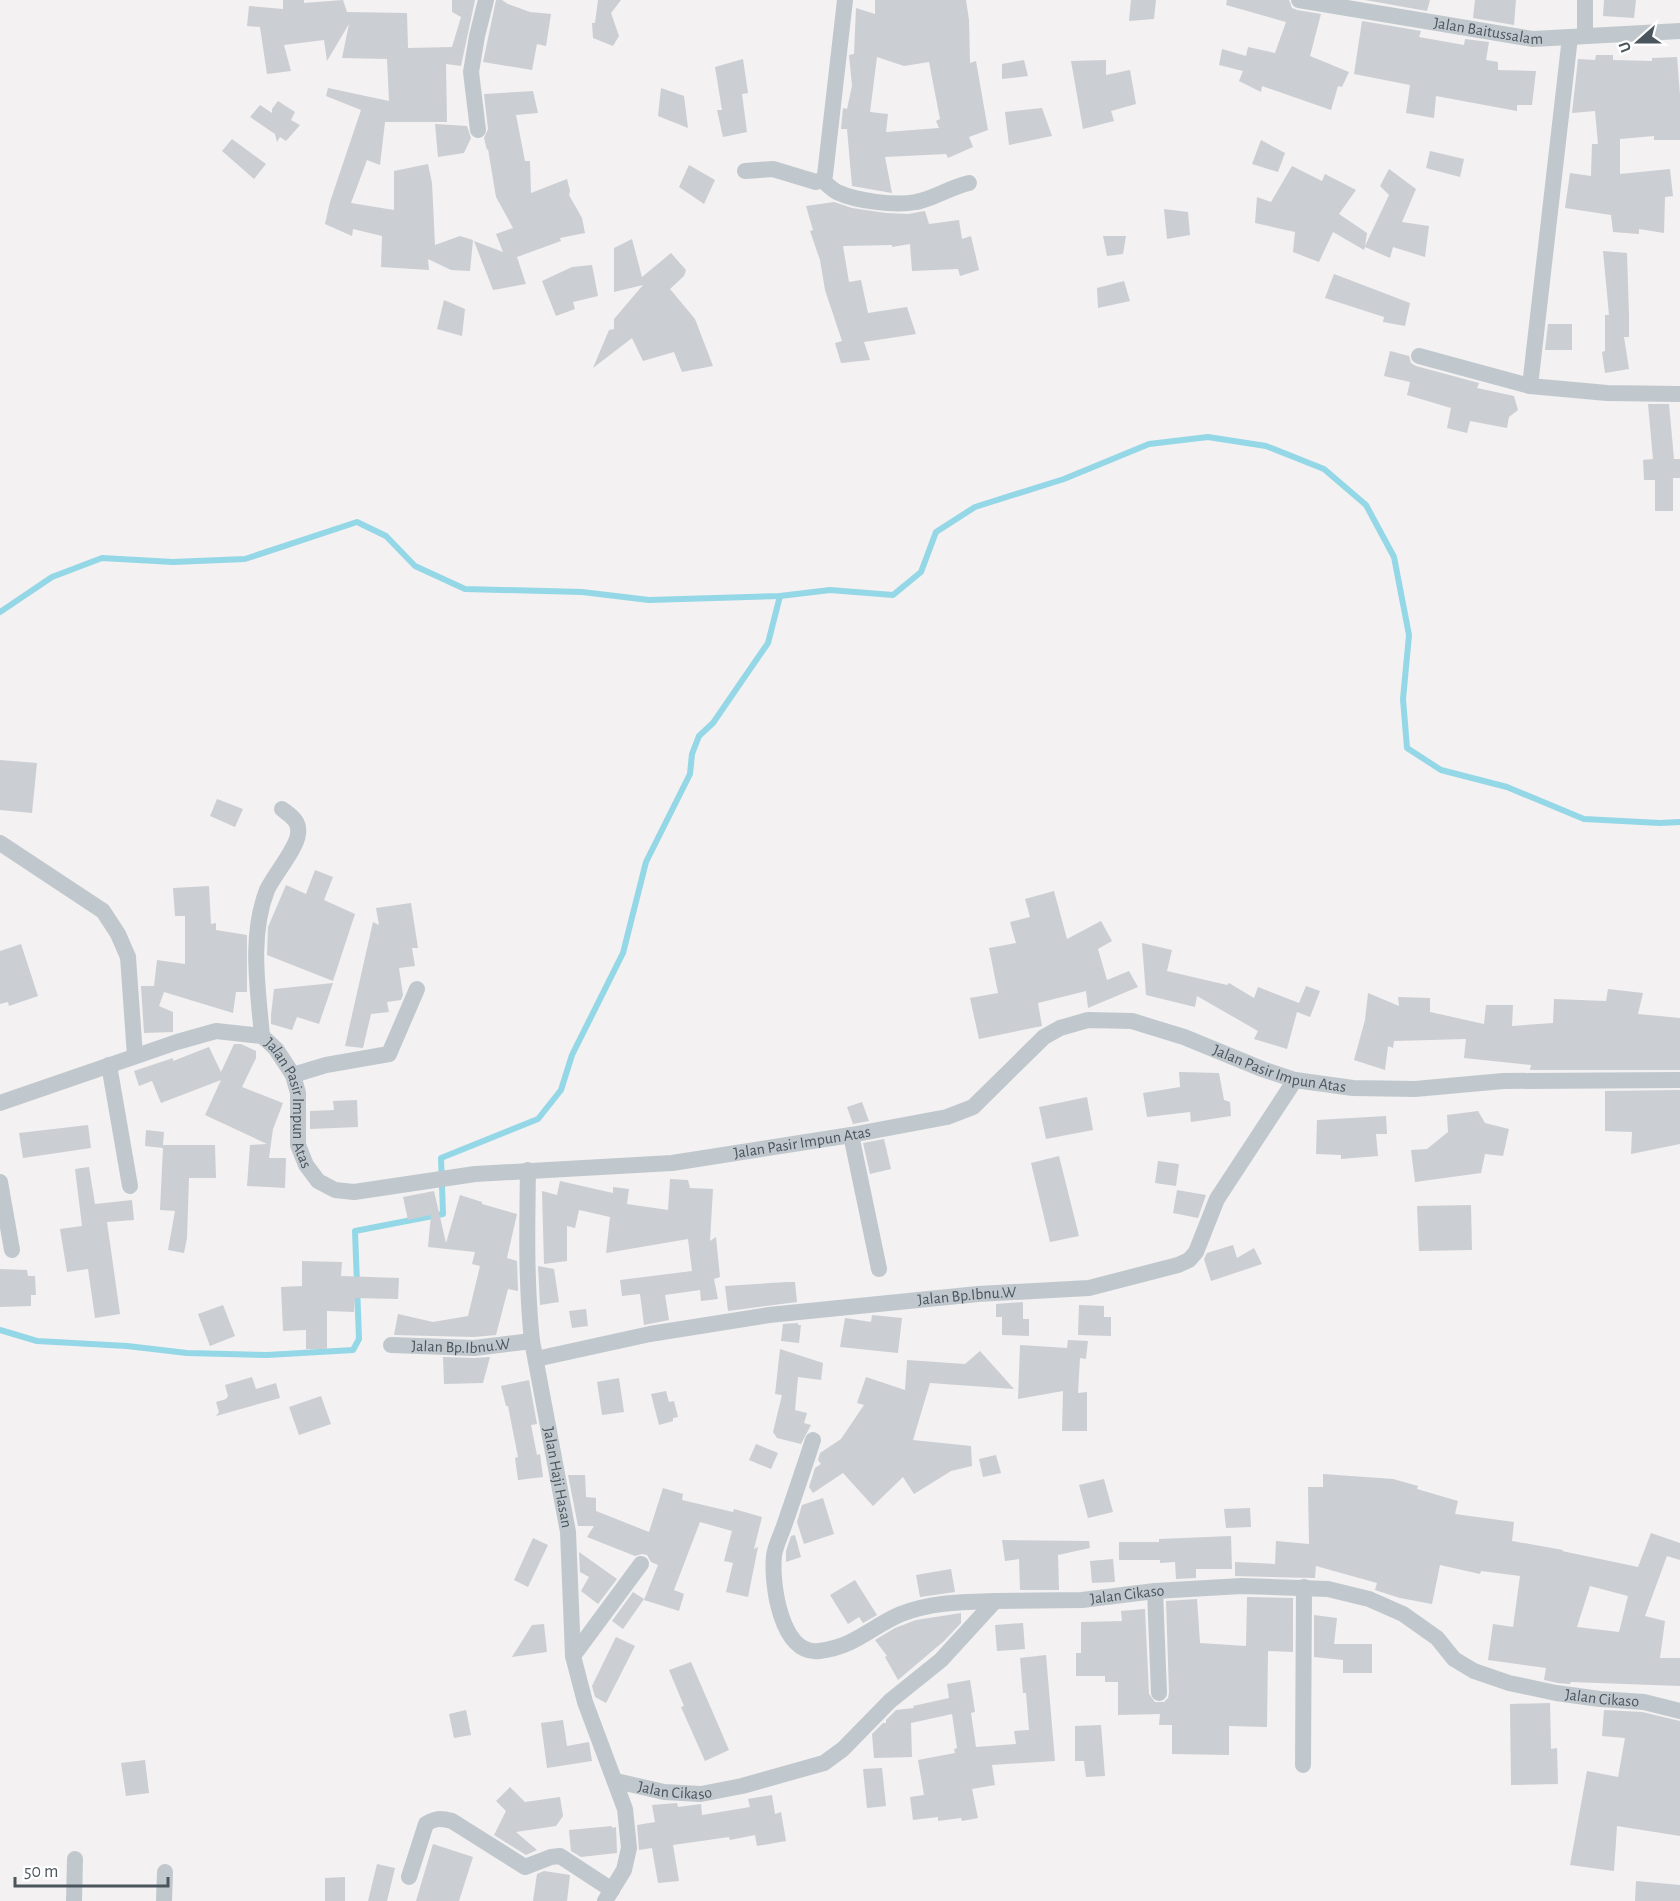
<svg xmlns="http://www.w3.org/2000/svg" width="1680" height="1901" font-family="'Alegreya Sans',sans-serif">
  <rect width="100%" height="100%" fill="#f3f1f1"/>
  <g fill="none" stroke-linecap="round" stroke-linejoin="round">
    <g stroke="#94d7e6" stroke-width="6">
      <path d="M0 612 52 577 102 558 173 562 245 559 357 522 386 536 415 566 465 589 582 592 649 600 780 596 830 590 893 595 921 572 936 532 975 507 1064 479 1149 444 1208 437 1266 446 1324 469 1366 505 1394 557 1409 635 1403 699 1407 748 1441 770 1507 787 1584 819 1660 823 1680 822"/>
      <path d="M0 1330 37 1341 127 1346 187 1353 267 1355 353 1350 359 1339 355 1231 443 1214 441 1158 538 1119 561 1090 572 1055 623 953 646 862 690 774 692 754 699 736 713 723 768 643 780 596"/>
    </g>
  </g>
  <g fill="#cbced3" fill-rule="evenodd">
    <path d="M283 0H304V3L343 0 347 12 407 13 408 48 452 47 461 17 452 12V0H475L461 66 446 64 447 122H385L380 165 367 160 351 203 394 210V171L428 164 432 183 435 245 460 236 473 240 470 271 451 270 428 259 429 270 381 267 382 236 353 229 352 236 325 224 330 202 361 110 326 96 328 88 389 101 387 59 342 58 349 24 327 61 324 40 284 45 291 71 267 74 260 27 247 26 249 6 283 9Z"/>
    <path d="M496 0H502L508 4 530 12 551 14 546 46 537 44 532 70 483 62Z"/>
    <path d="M598 0H621L611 13 619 36 613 46 593 38 592 23H595Z"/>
    <path d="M875 0H966L969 20 970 63 976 61 988 130 969 137 973 147 948 158 946 154 885 157 892 193 852 186 847 129H841L843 108 847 109 852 86 849 55 854 54 856 8 875 14ZM877 57 904 66 929 62 940 119 936 121 939 128 886 132 888 114 870 112Z"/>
    <path d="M1131 0H1156L1154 19 1129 21Z"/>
    <path d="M1227 0H1289L1292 8 1297 10 1321 14 1310 56 1349 72 1342 87 1338 86 1331 110 1262 86 1261 92 1239 81 1243 71 1219 65 1222 49 1246 56 1248 47 1275 53 1286 22 1226 5Z"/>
    <path d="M1365 0H1430L1427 11Z"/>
    <path d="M1475 0H1516L1514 25 1473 18Z"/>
    <path d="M1604 0H1636L1634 18 1603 16Z"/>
    <path d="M1362 21 1421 31 1419 37 1464 45 1465 39 1489 42 1486 60 1498 62V70L1536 71 1532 105H1517V111L1436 96 1434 118 1406 113 1410 85 1354 74Z"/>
    <path d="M1596 55H1613V60L1652 61V58L1677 57 1680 95V140H1654V136L1620 139V174L1670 169 1673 196 1665 197 1664 233 1639 229V234L1613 232 1611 215 1565 208 1570 173 1591 176 1592 144H1598L1595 111 1572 113 1578 59 1595 60Z"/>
    <path d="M743 59 748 93 742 94 747 132 723 137 717 110H722L715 67Z"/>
    <path d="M1024 60 1028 76 1002 79V64Z"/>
    <path d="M1106 60V75L1130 70 1136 104 1111 111 1114 121 1083 129 1071 61Z"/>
    <path d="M661 88 684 96 688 128 658 116Z"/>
    <path d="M533 91 538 113 516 115 525 161H530L531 193 567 179 570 191 569 195 582 218 585 233 560 238 561 241 517 257 526 284 493 290 474 241 503 252 496 234 513 228 496 197 488 149 487 150 484 138 488 129 484 94Z"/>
    <path d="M278 101 295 112 291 120 300 125 286 141 280 137 277 142 275 134 250 117 260 105 272 113V109Z"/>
    <path d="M1042 108 1052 136 1009 145 1005 112Z"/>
    <path d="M435 124 467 126 471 138 464 153 438 157Z"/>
    <path d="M232 139 266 164 254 179 222 151Z"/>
    <path d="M1261 140 1285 153 1278 172 1252 164Z"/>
    <path d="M1430 151 1464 159 1460 177 1426 168Z"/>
    <path d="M689 165 715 180 704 204 679 187Z"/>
    <path d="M1292 166 1322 181 1325 174 1356 190 1339 214 1367 233 1365 246 1389 195 1380 186 1389 169 1416 189 1402 222 1429 226 1425 257 1393 247 1390 258 1365 247 1364 250 1333 232 1319 262 1293 252 1295 232 1255 223 1257 197 1271 202Z"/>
    <path d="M834 202 852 208 886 213 908 214 925 211 929 224 959 220 962 239 971 236 979 270 960 276 958 269 912 271 910 244 892 247V245L843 246 849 282 861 280 868 313 907 307 916 334 864 342 870 360 841 363 835 343 842 341 825 290 820 260 810 231 813 230 806 206Z"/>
    <path d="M1164 209 1188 212 1190 235 1167 239Z"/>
    <path d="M1103 236H1126L1123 254 1107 256Z"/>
    <path d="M632 239 642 277 671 253 686 270 684 276 670 289 695 319 713 366 682 372 674 352 643 361 632 338 593 368 609 330 614 329V319L643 285 614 292V248Z"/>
    <path d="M1603 251 1627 253 1629 315V337H1624L1629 369 1605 373 1602 352 1605 351V315H1609Z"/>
    <path d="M592 265 598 296 573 302 575 309 556 316 542 281 572 267Z"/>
    <path d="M1334 274 1410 303 1405 326 1383 322 1384 317 1325 298Z"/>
    <path d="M1124 281 1130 301 1098 308 1097 288Z"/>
    <path d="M444 300 465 309 462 336 437 329Z"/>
    <path d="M1548 324H1572V350H1545Z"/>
    <path d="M1390 351 1409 356 1411 363 1416 366 1479 383 1477 388 1514 396 1518 410 1509 417 1507 428 1470 421 1467 433 1447 428 1451 408 1407 395 1410 382 1384 376Z"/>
    <path d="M1648 404H1669L1674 459H1680V478H1673V511H1655V480H1644L1643 460 1653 459Z"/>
    <path d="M0 760 37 763 32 813 0 810Z"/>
    <path d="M217 799 243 809 235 827 210 816Z"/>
    <path d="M315 870 333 877 324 900 355 914 333 981 267 955 268 927 286 885 306 894Z"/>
    <path d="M209 886 211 924 216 923V930L247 935V992H236L233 1013 164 992 159 1006 173 1012V1032L144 1033 141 986H154L157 960 185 964V916H175L173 888Z"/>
    <path d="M1054 891 1067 939 1101 921 1112 941 1098 949 1107 980 1129 971 1138 987 1088 1008 1086 991 1038 1003 1042 1026 979 1039 970 998 998 993 989 948 1016 943 1010 922 1030 917 1025 899Z"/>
    <path d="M411 903 418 948H412L415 966 399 968 403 995 401 1000 387 1002 389 1012 371 1014 363 1048 345 1046 373 922 379 925 376 908Z"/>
    <path d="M1142 943 1172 950 1167 971 1227 985 1229 983 1254 998 1258 987 1299 1003 1306 986 1320 991 1310 1017 1297 1012 1287 1049 1254 1039 1258 1031 1197 996 1195 1007 1146 995Z"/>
    <path d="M21 944 38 996 9 1006 8 1002 0 1004V951Z"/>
    <path d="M333 983 319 1024 297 1017 292 1030 271 1024V1015L274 989Z"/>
    <path d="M1608 989 1643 993 1638 1014 1680 1018V1070H1530L1531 1065 1464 1058 1466 1039 1394 1041 1393 1048 1388 1046 1385 1070 1354 1060 1365 1020 1368 993 1399 1006 1398 997 1430 998V1012L1484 1024 1486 1005H1513L1512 1026 1553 1023 1554 999 1606 1001Z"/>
    <path d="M234 1044H241L256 1051V1058L242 1087 283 1103 273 1129 269 1158H286L285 1188 247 1186 250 1145 267 1144 205 1115 221 1080 161 1103 152 1081 139 1086 134 1071 173 1058V1061L209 1047 221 1072Z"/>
    <path d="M1179 1072 1219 1073 1224 1100 1230 1102 1231 1116 1191 1122 1190 1112 1147 1117 1143 1093 1180 1087Z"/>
    <path d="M1680 1090V1144L1631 1154 1632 1132 1605 1131V1091Z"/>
    <path d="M1087 1097 1093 1130 1046 1139 1039 1107Z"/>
    <path d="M357 1100 358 1127 310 1129V1111L334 1110 333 1101Z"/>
    <path d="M862 1102 869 1121 853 1124 847 1107Z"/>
    <path d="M1478 1111 1485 1123 1509 1129 1503 1156 1485 1154 1481 1173 1415 1182 1411 1150 1427 1149 1448 1132 1447 1115Z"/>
    <path d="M1386 1116 1387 1134H1376L1378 1156 1341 1159V1155L1316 1154 1317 1120Z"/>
    <path d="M88 1125 91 1148 23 1158 19 1133Z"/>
    <path d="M146 1130 164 1132 163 1145H215L216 1178H189L187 1238 184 1253 168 1250 175 1211 160 1210 163 1148 145 1146Z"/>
    <path d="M884 1139 891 1169 870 1174 863 1143Z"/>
    <path d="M1059 1156 1079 1236 1050 1242 1031 1163Z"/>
    <path d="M1158 1161 1179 1164 1176 1186 1155 1183Z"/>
    <path d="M89 1167 95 1204 132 1200 134 1220 107 1222 120 1314 95 1318 88 1269 67 1272 60 1229 82 1226 75 1169Z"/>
    <path d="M670 1179 688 1180 690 1188 713 1189 710 1241 716 1237 720 1277 714 1279 718 1299 701 1301 700 1290 665 1295 669 1320 644 1325 640 1294 622 1296 620 1280 692 1271 688 1239 606 1253 610 1217 579 1210 575 1228 567 1226V1261L544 1264 542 1191 557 1195 560 1181 613 1193V1187L629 1189 627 1204 668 1210Z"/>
    <path d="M1177 1190 1206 1195 1198 1218 1173 1213Z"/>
    <path d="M434 1191 446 1243 460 1195 482 1202V1204L517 1214 507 1258 517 1261 518 1291 508 1289 496 1335 474 1337 394 1335 398 1314 433 1322 468 1316 480 1266 472 1264 475 1252 428 1247 431 1215 408 1220 403 1197Z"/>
    <path d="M1471 1205 1472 1250 1419 1251 1417 1206Z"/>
    <path d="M1233 1245 1237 1258 1254 1248 1262 1264 1211 1281 1204 1259 1207 1253Z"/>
    <path d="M302 1261 342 1262 341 1276 399 1278 398 1299 355 1298 354 1312 327 1311V1349H306V1330L283 1331 281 1287 302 1286Z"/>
    <path d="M538 1266 554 1269 559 1302 540 1305Z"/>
    <path d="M0 1269 27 1270 28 1276H35L36 1295H31V1306L0 1307Z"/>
    <path d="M787 1282H795L797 1302 728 1311 725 1286Z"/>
    <path d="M1023 1302V1319H1029V1336L1002 1335V1317H996V1304Z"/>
    <path d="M223 1305 235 1336 210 1346 198 1314Z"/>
    <path d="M1079 1305 1104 1306V1317H1111V1336L1078 1335Z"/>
    <path d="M586 1309 588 1326 572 1328 569 1311Z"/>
    <path d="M872 1315 902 1318 898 1353 840 1347 845 1318 871 1322Z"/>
    <path d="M798 1323V1325H801L799 1343 781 1341 783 1324Z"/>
    <path d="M1068 1340 1088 1341 1086 1359 1080 1358 1078 1393 1087 1392V1431H1062L1063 1391 1018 1399 1020 1345 1067 1348Z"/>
    <path d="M780 1349 823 1363 821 1380 798 1377 795 1410 807 1413 804 1423 811 1425 801 1444 777 1438 773 1432 782 1395 775 1394Z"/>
    <path d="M980 1351 1014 1389 930 1383 913 1440 971 1446 972 1466 951 1471 914 1494 903 1477 873 1506 843 1473 813 1493 809 1487 815 1468 821 1464 818 1460 820 1453 841 1439 864 1405 857 1403 866 1377 905 1390 907 1360 965 1364Z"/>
    <path d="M443 1357 474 1358 490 1357 483 1383 444 1384Z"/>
    <path d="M252 1377 256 1389 276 1383 280 1398 216 1416 219 1412 216 1402 226 1399 228 1396 225 1385Z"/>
    <path d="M619 1378 624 1412 602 1415 597 1382Z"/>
    <path d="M529 1380 537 1424 531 1425 537 1455 540 1454 543 1477 518 1480 515 1458 518 1457 508 1406H506L501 1386Z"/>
    <path d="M666 1391 669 1402 674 1401 678 1417 673 1418V1421L659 1425 651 1394Z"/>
    <path d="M321 1396 331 1424 299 1435 289 1407Z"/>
    <path d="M756 1444 778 1453 771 1469 749 1460Z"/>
    <path d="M996 1455 1001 1473 983 1477 979 1459Z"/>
    <path d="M1323 1474 1393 1479 1418 1486 1417 1489 1458 1501 1455 1514 1514 1522 1512 1541 1563 1550 1562 1551 1638 1567 1651 1533 1680 1543V1560L1667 1556 1645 1616 1665 1621 1660 1658H1680V1686L1571 1682 1570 1684 1558 1683 1544 1680 1546 1668 1488 1660 1493 1624 1513 1627 1520 1576 1481 1571 1480 1574 1440 1565 1432 1604 1400 1598 1378 1591 1375 1590 1377 1583 1316 1566 1315 1578 1235 1576V1562L1275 1564 1276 1541 1309 1544 1308 1487H1323ZM1590 1586 1628 1596 1619 1632 1577 1627Z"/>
    <path d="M568 1475H585L586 1497 596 1498V1511L649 1532 663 1488 683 1494 682 1500 733 1512 734 1509 762 1517 754 1549 758 1547 748 1597 726 1592 733 1563 724 1561 732 1531 700 1522 674 1590 684 1594 679 1611 644 1600 658 1565 651 1562 647 1555 642 1554 635 1556 587 1537 594 1526H578Z"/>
    <path d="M1104 1479 1113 1512 1088 1518 1079 1485Z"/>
    <path d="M823 1498 834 1534 804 1544 797 1522 802 1505Z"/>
    <path d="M1250 1508 1251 1527 1226 1528 1224 1509Z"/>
    <path d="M795 1535 801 1557 786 1562V1551L791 1536Z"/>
    <path d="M1231 1536 1232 1569H1196V1578L1176 1579 1175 1562 1160 1563V1560H1119V1542H1159V1539Z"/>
    <path d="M533 1538 548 1545 528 1587 514 1580Z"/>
    <path d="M1002 1540 1089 1541 1090 1548 1058 1555 1059 1590H1020L1019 1559 1005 1561Z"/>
    <path d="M579 1552 617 1579 598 1604 581 1591 589 1577 580 1572Z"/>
    <path d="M1113 1559 1115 1582 1092 1583 1090 1561Z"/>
    <path d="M951 1569 955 1592 920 1597 916 1575Z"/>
    <path d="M855 1580 877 1615 863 1623 859 1617 848 1624 830 1595Z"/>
    <path d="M633 1592 644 1599 623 1629 612 1621Z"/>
    <path d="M1247 1597 1293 1598V1652L1268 1651 1267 1727 1229 1726V1755L1172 1754V1725H1159L1160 1714 1118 1715V1682H1105V1676H1076V1653H1081V1622L1122 1621 1121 1611 1145 1609 1149 1694 1155 1702H1164L1168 1698 1169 1693 1166 1601 1197 1599 1200 1643 1246 1646Z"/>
    <path d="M961 1613V1623L944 1641 898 1680 885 1657 887 1656 875 1640 895 1628 916 1620Z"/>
    <path d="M1314 1615 1337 1618 1334 1644H1372V1673H1343V1660L1314 1657Z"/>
    <path d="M1023 1623 1025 1649 997 1651 995 1625Z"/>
    <path d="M544 1624 547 1652 512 1657 532 1625Z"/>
    <path d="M616 1637 635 1646 606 1703 595 1697 592 1686Z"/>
    <path d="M1046 1655 1055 1761 992 1765 995 1785 972 1789 978 1818 962 1821 961 1818 938 1821V1817L913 1820 910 1797 924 1795 918 1760 955 1753 954 1749 957 1748 952 1714 911 1723 912 1757 874 1758 872 1734 883 1723H886V1720L896 1710 914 1708 913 1706 949 1698 947 1684 970 1680 975 1712 971 1713 976 1747 1016 1744 1014 1731 1029 1730 1026 1693H1023L1020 1658Z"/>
    <path d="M691 1662 729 1750 705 1761 681 1707 684 1706 669 1670Z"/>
    <path d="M1550 1703 1551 1749 1557 1748 1558 1784 1511 1785 1510 1704Z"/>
    <path d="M466 1710 471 1735 454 1738 449 1714Z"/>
    <path d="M1604 1710 1642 1712 1680 1721V1836L1617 1826 1614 1871 1570 1865 1587 1771 1618 1777 1625 1738 1602 1736Z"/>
    <path d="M563 1720 567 1746 589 1742 592 1761 547 1768 541 1723Z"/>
    <path d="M1101 1725 1105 1776 1086 1777 1084 1761H1075V1726Z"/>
    <path d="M145 1760 149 1793 126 1796 121 1763Z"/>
    <path d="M882 1768 886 1806 867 1808 863 1769Z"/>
    <path d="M510 1787 525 1802 560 1797 563 1816 556 1826 516 1832 537 1850 526 1855 494 1835 506 1811 496 1801Z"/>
    <path d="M772 1795 775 1814 781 1812 786 1841 757 1846 755 1835 730 1840 729 1837 673 1845 679 1881 658 1883 652 1848 639 1850 637 1825 655 1822 652 1805 677 1803 678 1807 701 1804 702 1815 750 1807 748 1799Z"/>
    <path d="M612 1826V1828L616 1827 617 1853 581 1857 571 1851 569 1830Z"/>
    <path d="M433 1844 473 1857 459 1901H416Z"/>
    <path d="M377 1864 395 1868 387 1901H368Z"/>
    <path d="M544 1871 570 1875 567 1901H533L537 1874Z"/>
    <path d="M345 1877V1901H325V1878Z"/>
    <path d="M1636 1881 1680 1885V1901H1635Z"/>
  </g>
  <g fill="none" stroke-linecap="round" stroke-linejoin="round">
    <g stroke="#c0c8ce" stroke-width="16">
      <path id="s1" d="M1299 0 1533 39 1680 31"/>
      <path d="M1585 36V0"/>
      <path d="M478 130 471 72 477 36 486 0"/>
      <path d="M745 171 773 169 816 182 822 180 825 175 845 0"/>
      <path d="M822 180C827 184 831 189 837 192 856 201 895 206 916 202 934 199 950 187 969 183"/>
      <path d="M1419 356 1530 386 1607 393 1680 394"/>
      <path d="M1530 386 1570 37"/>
      <path d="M0 843 103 911 118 934 128 957 135 1056"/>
      <path d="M262 1036C258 989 249 936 267 890 274 875 297 848 298 834 300 821 291 816 282 809"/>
      <path d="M109 1065 130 1186"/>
      <path d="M293 1075 326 1065 389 1054 417 989"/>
      <path id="s2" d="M0 1103 177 1042 216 1031 262 1036 276 1049 293 1075 298 1093V1145L306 1165 318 1181 335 1190 354 1192 475 1174 672 1163 851 1135 947 1117 973 1107 1044 1037 1060 1028 1088 1020 1132 1021 1184 1037 1262 1069 1295 1080 1353 1088 1415 1089 1503 1081 1680 1080"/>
      <path d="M851 1135 879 1269"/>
      <path id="s3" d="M528 1170C527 1227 526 1284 532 1341L568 1532 573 1656 585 1702 625 1809 629 1848 624 1870 605 1901"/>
      <path d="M0 1182 12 1250"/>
      <path id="s4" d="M391 1345 474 1348 532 1341"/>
      <path id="s5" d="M536 1359 650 1334 769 1315 978 1294 1089 1288 1178 1265 1189 1260 1196 1252 1217 1199 1295 1080"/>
      <path d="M813 1440C804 1468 794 1497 784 1526 781 1535 775 1546 774 1556 771 1583 781 1656 819 1651 855 1647 872 1626 901 1614 932 1602 963 1602 995 1601"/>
      <path d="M1155 1591 1159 1693"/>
      <path d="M573 1656 641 1564"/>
      <path d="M1303 1765 1304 1587"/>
      <path id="s6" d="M616 1781 664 1792 701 1794 742 1786 824 1763 843 1749 890 1701 941 1660 995 1601 1082 1600 1155 1591 1242 1586 1328 1589 1369 1599 1403 1614 1437 1638 1454 1659 1474 1671 1509 1683 1556 1693 1600 1699 1644 1702 1680 1711"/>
      <path d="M409 1877 426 1824C435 1818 441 1818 452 1821L525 1867 551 1857 560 1856 612 1890"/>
      <path d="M74 1901 75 1859"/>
      <path d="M164 1901 165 1872"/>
    </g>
  </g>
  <g text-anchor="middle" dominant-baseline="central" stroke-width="6" stroke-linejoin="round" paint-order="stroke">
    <g font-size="16" fill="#4a555d" stroke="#fff">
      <text stroke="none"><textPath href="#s1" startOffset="192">Jalan Baitussalam</textPath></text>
      <text stroke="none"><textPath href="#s2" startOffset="1448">Jalan Pasir Impun Atas</textPath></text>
      <text stroke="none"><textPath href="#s2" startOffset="350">Jalan Pasir Impun Atas</textPath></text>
      <text stroke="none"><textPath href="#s2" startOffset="926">Jalan Pasir Impun Atas</textPath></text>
      <text stroke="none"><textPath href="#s5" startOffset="436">Jalan Bp.Ibnu.W</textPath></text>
      <text stroke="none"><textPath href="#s4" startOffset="70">Jalan Bp.Ibnu.W</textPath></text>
      <text stroke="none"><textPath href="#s3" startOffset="310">Jalan Haji Hasan</textPath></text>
      <text stroke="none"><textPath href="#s6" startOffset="582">Jalan Cikaso</textPath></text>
      <text stroke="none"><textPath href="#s6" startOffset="1086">Jalan Cikaso</textPath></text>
      <text stroke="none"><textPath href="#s6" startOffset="60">Jalan Cikaso</textPath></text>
    </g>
  </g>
  <g transform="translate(1638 42) rotate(249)" stroke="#ffffff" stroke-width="4.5" paint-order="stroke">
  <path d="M0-4.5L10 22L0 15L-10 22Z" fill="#4a555d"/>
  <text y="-9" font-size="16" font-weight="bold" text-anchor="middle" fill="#4a555d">U</text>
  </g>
  <path d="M15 1877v9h153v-9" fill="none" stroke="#4a555d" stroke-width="3"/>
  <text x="24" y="1877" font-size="18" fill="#4a555d" stroke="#ffffff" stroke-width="4.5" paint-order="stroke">50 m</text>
</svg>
